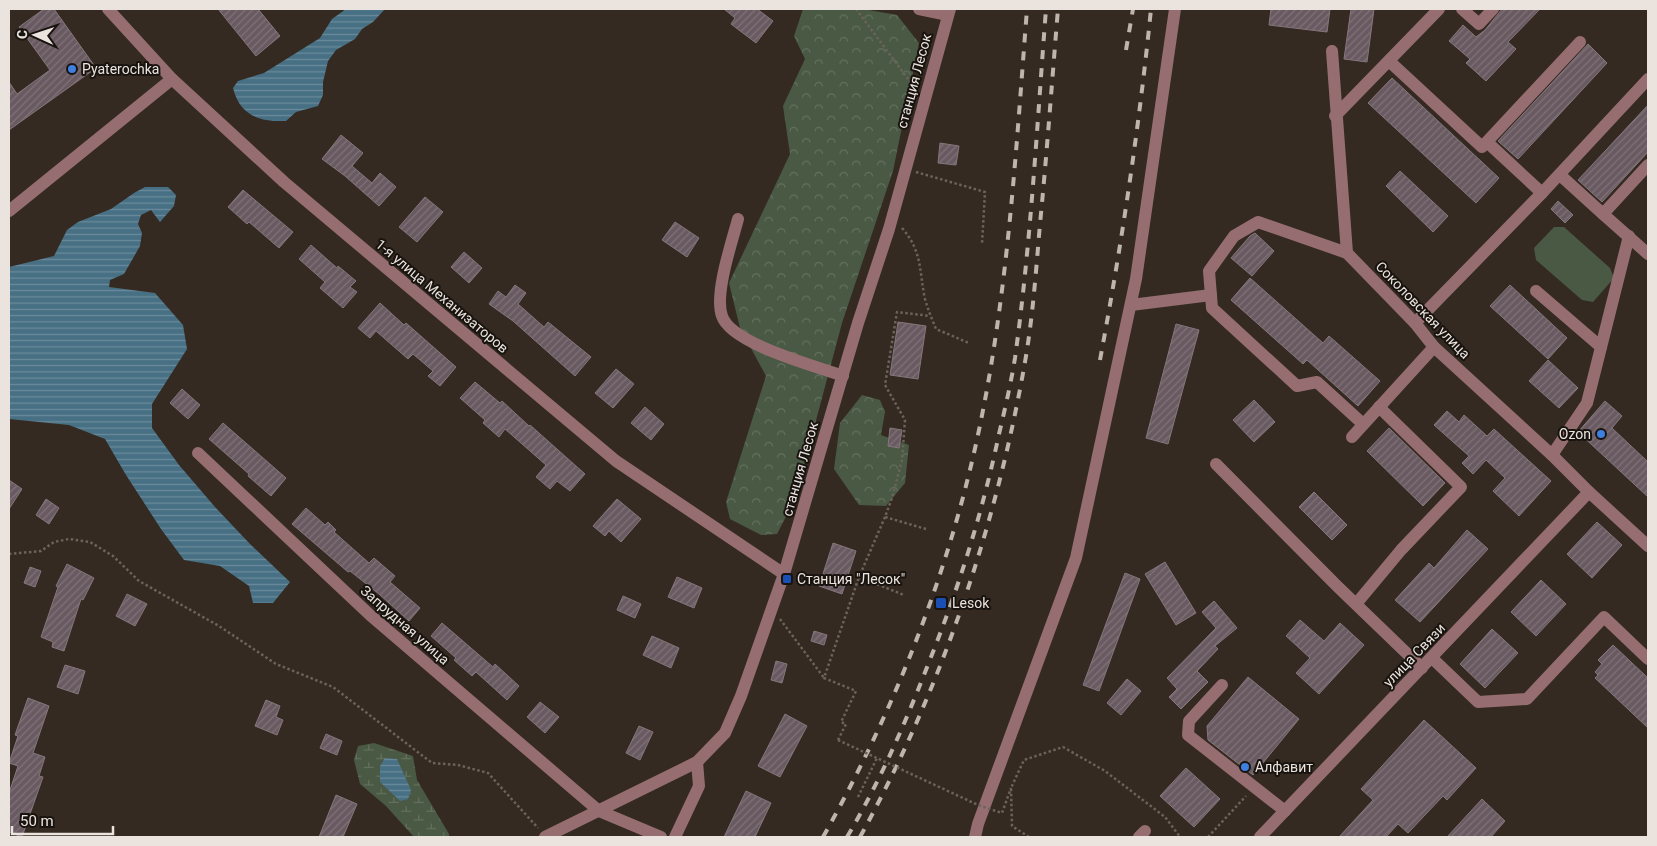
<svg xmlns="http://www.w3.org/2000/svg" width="1657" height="846" font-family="Roboto,sans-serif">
  <defs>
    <pattern id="forest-crowns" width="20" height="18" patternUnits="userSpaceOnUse" patternTransform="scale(1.25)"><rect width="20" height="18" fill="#495943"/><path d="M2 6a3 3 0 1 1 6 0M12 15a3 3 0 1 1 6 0" fill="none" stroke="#63715e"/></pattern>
    <pattern id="wetland-marsh" width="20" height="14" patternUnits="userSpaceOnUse" patternTransform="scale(1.25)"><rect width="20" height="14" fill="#495943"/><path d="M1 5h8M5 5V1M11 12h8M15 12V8" fill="none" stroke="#63715e"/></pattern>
    <pattern id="water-rules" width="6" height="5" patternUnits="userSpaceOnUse" patternTransform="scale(1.25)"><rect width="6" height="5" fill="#487084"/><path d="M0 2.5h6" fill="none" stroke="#6b8b9b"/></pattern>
    <pattern id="building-hatch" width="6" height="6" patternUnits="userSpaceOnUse" patternTransform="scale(1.25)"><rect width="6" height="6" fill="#695a61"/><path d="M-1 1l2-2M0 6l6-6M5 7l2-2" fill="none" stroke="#7f7277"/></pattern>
  </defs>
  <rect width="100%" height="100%" fill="#342a21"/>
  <g fill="url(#forest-crowns)">
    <path d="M803 9H863L897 15 919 43 893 171 842 323 795 499 777 534 761 535 730 519 726 502 766 376 740 328 729 283 790 154 783 106 805 59 794 36Z"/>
    <path d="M862 395 880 400 885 412 881 435 909 445 905 483 886 506 859 505 834 469 840 423Z"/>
  </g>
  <path fill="url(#wetland-marsh)" d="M374 743 413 756 417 780 449 834V837H414L386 806 360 784 354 760 358 746Z"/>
  <path fill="#495943" d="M1554 227H1564L1610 268 1614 278 1593 302 1582 300 1536 260 1534 248Z"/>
  <g fill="url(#water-rules)">
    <path d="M346 9H385L373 22 362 29 355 39 336 50 328 61 323 82V95L318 106 296 112 286 121C260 122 240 116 233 88L238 81 264 73 320 38 332 19Z"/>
    <path d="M145 187H168L176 195 174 206 160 222 151 210 141 215 138 224 142 233 140 246 124 274 110 280 109 287 155 293 183 325 187 349 152 404V428L179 465 215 507 250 544 290 582 273 603H253L249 586 220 566 184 560 161 529 126 475 105 439 69 425 9 419V267L54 256 67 230 78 222 111 209 134 193Z"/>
    <path d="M385 758 397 759 411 790 408 799 400 801 380 782V766Z"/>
  </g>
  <g fill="url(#building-hatch)" stroke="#86767d">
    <path d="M44 9H54L96 68 9 130V82L17 94 50 70 19 27Z"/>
    <path d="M218 9H258L280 36 256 56Z"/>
    <path d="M724 9H757L773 21 756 43 731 24 735 18Z"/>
    <path d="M1271 9H1330L1327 32 1269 25Z"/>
    <path d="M1351 9H1374L1367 62 1344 59Z"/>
    <path d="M1502 9H1540L1508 42 1516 49 1486 81 1466 63 1470 59 1449 41 1463 25 1476 37 1485 30Z"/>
    <path d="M1588 44 1607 63 1518 159 1498 141Z"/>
    <path d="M1392 78 1499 178 1476 203 1368 103Z"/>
    <path d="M1648 105V152L1602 202 1578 180Z"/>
    <path d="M341 135 363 153 352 166 372 183 380 173 396 187 379 206 345 176 322 159Z"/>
    <path d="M940 143 959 146 956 165 938 163Z"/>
    <path d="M1400 171 1448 216 1433 232 1386 186Z"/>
    <path d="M243 190 293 232 279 248 249 222 247 224 228 207Z"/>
    <path d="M425 197 443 212 417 242 399 227Z"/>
    <path d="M1558 201 1573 215 1565 223 1551 209Z"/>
    <path d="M675 222 699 238 687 257 662 240Z"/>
    <path d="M1255 233 1274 251 1252 276 1231 258 1250 236Z"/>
    <path d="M311 245 337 268 338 266 356 281 350 287 357 292 343 308 320 288 325 282 299 259Z"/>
    <path d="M464 252 482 268 469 283 451 267Z"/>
    <path d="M1250 278 1323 343 1329 336 1380 381 1358 406 1307 360 1303 364 1231 300Z"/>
    <path d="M515 285 526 293 518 304 544 327 548 322 591 357 575 376 513 321 489 304 498 291 506 297Z"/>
    <path d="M1510 285 1567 338 1548 359 1490 306Z"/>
    <path d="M380 303 404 325 406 323 456 367 440 386 428 376 433 371 413 354 408 359 376 331 370 338 358 328Z"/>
    <path d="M898 322 926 326 918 379 890 375Z"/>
    <path d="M1176 324 1199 330 1168 444 1146 438Z"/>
    <path d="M1548 360 1578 388 1559 408 1529 381Z"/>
    <path d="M616 369 634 384 613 408 595 393Z"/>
    <path d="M475 382 500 403 502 401 529 426 530 425 585 474 570 491 557 481 550 489 536 477 546 465 505 429 499 437 483 423 485 420 460 398Z"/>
    <path d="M182 389 200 405 188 419 170 403Z"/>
    <path d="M1254 400 1275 422 1254 442 1233 420Z"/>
    <path d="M1605 401 1622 416 1612 428 1648 462V497L1578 432Z"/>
    <path d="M645 407 664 424 651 440 631 423Z"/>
    <path d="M1447 411 1459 422 1464 415 1487 436 1494 429 1551 481 1519 516 1493 491 1505 478 1486 460 1473 474 1462 463 1469 456 1434 425Z"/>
    <path d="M223 423 286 478 271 496 248 476 249 474 209 439Z"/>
    <path d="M890 428 902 430 899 448 888 446Z"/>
    <path d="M1389 428 1445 483 1423 506 1367 451Z"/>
    <path d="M9 480 22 489 9 509Z"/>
    <path d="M1314 492 1347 525 1332 540 1299 507Z"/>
    <path d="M46 499 59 508 49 524 36 515Z"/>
    <path d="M617 499 641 519 621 542 609 531 605 536 593 526Z"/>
    <path d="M306 508 325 525 328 522 336 530 334 532 369 563 374 558 395 576 390 582 420 608 409 621 379 594 350 571 348 572 292 524Z"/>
    <path d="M1597 522 1622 545 1592 578 1567 554Z"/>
    <path d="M1467 530 1488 549 1420 622 1395 600 1429 563 1434 568Z"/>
    <path d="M833 543 856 551 842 594 819 586Z"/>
    <path d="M1165 562 1196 613 1176 625 1145 574Z"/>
    <path d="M67 564 94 578 83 600 81 599 64 651 52 647 53 642 41 637 58 587 56 586Z"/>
    <path d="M30 567 41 571 35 587 24 583Z"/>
    <path d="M1125 573 1140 579 1099 691 1083 685Z"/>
    <path d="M677 577 702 588 694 608 668 597Z"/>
    <path d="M1541 580 1566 604 1536 636 1511 612Z"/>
    <path d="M127 594 147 604 135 626 116 616Z"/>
    <path d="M623 596 641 604 635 618 617 610Z"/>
    <path d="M1214 601 1237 628 1215 646 1218 649 1197 671 1208 682 1181 709 1169 697 1177 689 1167 678 1216 628 1202 612Z"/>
    <path d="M1300 620 1324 641 1340 623 1364 645 1319 694 1296 673 1310 658 1286 636Z"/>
    <path d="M442 623 493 667 495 664 519 686 507 700 476 672 472 676 454 660 456 658 431 636Z"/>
    <path d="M1492 629 1518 653 1485 688 1460 664Z"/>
    <path d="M814 631 827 635 824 645 811 641Z"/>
    <path d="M652 636 679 648 671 668 643 655Z"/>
    <path d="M1613 645 1648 678V728L1595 678 1598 675 1595 672 1602 664 1598 660Z"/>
    <path d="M776 661 787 664 782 683 771 680Z"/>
    <path d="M65 665 85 671 78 694 57 687Z"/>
    <path d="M1248 677 1299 719 1253 775 1208 740 1207 726Z"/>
    <path d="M1127 679 1141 691 1121 715 1107 703Z"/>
    <path d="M28 698 49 706 33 753 45 757 39 776 43 777 22 837 9 832V793L18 766 9 763 18 736 15 735Z"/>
    <path d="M266 700 280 706 276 717 283 720 277 735 255 726Z"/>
    <path d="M540 702 559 717 545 733 527 717Z"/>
    <path d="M785 714 807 726 780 777 758 766Z"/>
    <path d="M1424 720 1476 768 1447 800 1443 796 1408 833 1398 824 1386 837H1339L1373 800 1361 789Z"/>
    <path d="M639 726 653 732 640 760 626 753Z"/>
    <path d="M326 734 342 741 337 755 320 748Z"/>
    <path d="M1186 768 1220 799 1194 827 1160 796Z"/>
    <path d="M746 791 771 803 755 837H724Z"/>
    <path d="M336 795 357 804 343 837H319Z"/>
    <path d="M1482 799 1505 821 1491 837H1447Z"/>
  </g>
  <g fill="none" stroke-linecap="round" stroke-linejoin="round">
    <g stroke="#6c635b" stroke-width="2.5" stroke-dasharray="2.5 2.5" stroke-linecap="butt">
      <path d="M856 9 914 87"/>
      <path d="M916 172 985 192 982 244"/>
      <path d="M902 228C923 252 919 272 925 299 928 310 932 319 936 329L969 343"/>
      <path d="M885 517 859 577 904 595"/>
      <path d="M926 529 885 517 892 498 902 460 905 420 885 385 897 312 930 316"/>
      <path d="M9 554 41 551 54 542 69 539 90 542 113 556 139 581 219 626 276 664 333 687 432 763 458 765 488 773 538 828"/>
      <path d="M780 619 824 678"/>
      <path d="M838 740 846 724 841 722 856 691 824 678 859 577"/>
      <path d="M858 797 877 758"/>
      <path d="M1029 837 1012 826 1011 788 1024 760 1063 747 1105 771 1165 817 1180 837"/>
      <path d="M1208 837 1246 796"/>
    </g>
    <g stroke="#966e72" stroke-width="12">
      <path d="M108 9 172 79 284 182 616 461 784 574"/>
      <path d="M919 9 948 15"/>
      <path d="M1462 9 1479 24 1493 9"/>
      <path d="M1332 51 1347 253 1415 323 1434 347 1552 455 1589 492 1648 546"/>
      <path d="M1389 61 1482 147 1580 42"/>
      <path d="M1335 116 1439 9"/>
      <path d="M1487 142 1542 193"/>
      <path d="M1560 175 1603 214 1648 165"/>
      <path d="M9 211 172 79"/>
      <path d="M1603 214 1648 254"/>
      <path d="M738 219C732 242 714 294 722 316 731 344 816 366 843 376"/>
      <path d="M1347 253 1258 222 1234 236 1209 271 1212 308 1297 386 1317 382 1363 424"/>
      <path d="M1536 291 1601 347"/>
      <path d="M1131 305 1211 295"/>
      <path d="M1415 323 1542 193 1648 79"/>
      <path d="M1352 437 1434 347"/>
      <path d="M198 453 370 615 599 811 661 837"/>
      <path d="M1552 455 1587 403 1629 236"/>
      <path d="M1216 464 1337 586 1422 668"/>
      <path d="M1356 604 1401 550 1461 487 1379 407"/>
      <path d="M1432 658 1478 702 1527 699 1604 617 1648 659"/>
      <path d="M1222 685 1189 721 1188 735 1285 811"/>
      <path d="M545 837 697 762 725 733 741 696 784 574 858 323 889 229 950 9"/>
      <path d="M675 837 699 786 697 762"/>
      <path d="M975 837 978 824 1076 558 1136 279 1175 9"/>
      <path d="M1139 837 1145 831"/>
      <path d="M1260 837 1589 492"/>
    </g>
    <g stroke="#bdb5ae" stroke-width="4" stroke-dasharray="9 9" stroke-linecap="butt">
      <path d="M1126 50 1133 9"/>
      <path d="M1100 360C1122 242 1139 128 1151 9"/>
      <path d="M823 837C894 711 949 573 979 430 1008 292 1016 150 1027 9"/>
      <path d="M847 837C881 780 907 719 931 657 960 584 983 510 999 434 1005 409 1011 383 1015 358 1031 242 1037 125 1046 9"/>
      <path d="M860 837C941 690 996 527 1025 362 1033 316 1036 270 1040 224 1047 152 1052 81 1058 9"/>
    </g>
    <path stroke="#6c635b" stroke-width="2.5" stroke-dasharray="2.5 2.5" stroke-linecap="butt" d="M838 740 978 805 1002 813 1011 788"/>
  </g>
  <g fill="#3f7fe0" stroke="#18130f" stroke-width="2">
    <circle cx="72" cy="69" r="5"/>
    <circle cx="1601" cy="434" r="5"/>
    <circle cx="1245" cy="767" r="5"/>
  </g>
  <g fill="#1a4fb4" stroke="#18130f" stroke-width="2">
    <rect x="782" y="574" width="10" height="10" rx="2.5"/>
    <rect x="935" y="597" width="12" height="12" rx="2.5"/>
  </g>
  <g text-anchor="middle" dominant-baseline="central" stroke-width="4" stroke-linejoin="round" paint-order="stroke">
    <g font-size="14" fill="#ebe4de" stroke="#18130f" text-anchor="start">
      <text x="82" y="69">Pyaterochka</text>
      <text x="1591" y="434" text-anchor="end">Ozon</text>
      <text x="797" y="579">Станция "Лесок"</text>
      <text x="952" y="603">Lesok</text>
      <text x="1255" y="767">Алфавит</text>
    </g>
    <g font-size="14" fill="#ebe4de" stroke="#18130f">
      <text transform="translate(914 81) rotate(-75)">станция Лесок</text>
      <text transform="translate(442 296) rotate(40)">1-я улица Механизаторов</text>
      <text transform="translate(1423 310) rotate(46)">Соколовская улица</text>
      <text transform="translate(800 469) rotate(-74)">станция Лесок</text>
      <text transform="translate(405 625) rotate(41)">Запрудная улица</text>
      <text transform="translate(1414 655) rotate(-46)">улица Связи</text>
    </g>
  </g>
  <rect width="1657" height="846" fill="none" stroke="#ebe4de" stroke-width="20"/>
  <g transform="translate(35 35) rotate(273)" stroke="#18130f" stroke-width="4" paint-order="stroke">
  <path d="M0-4L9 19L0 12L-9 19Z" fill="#ebe4de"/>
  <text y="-8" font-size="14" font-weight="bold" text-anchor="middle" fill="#ebe4de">С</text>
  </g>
  <path d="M12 826v8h101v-8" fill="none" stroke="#ebe4de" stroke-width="2.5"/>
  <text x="20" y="826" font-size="15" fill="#ebe4de" stroke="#18130f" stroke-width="4" paint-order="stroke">50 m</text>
</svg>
